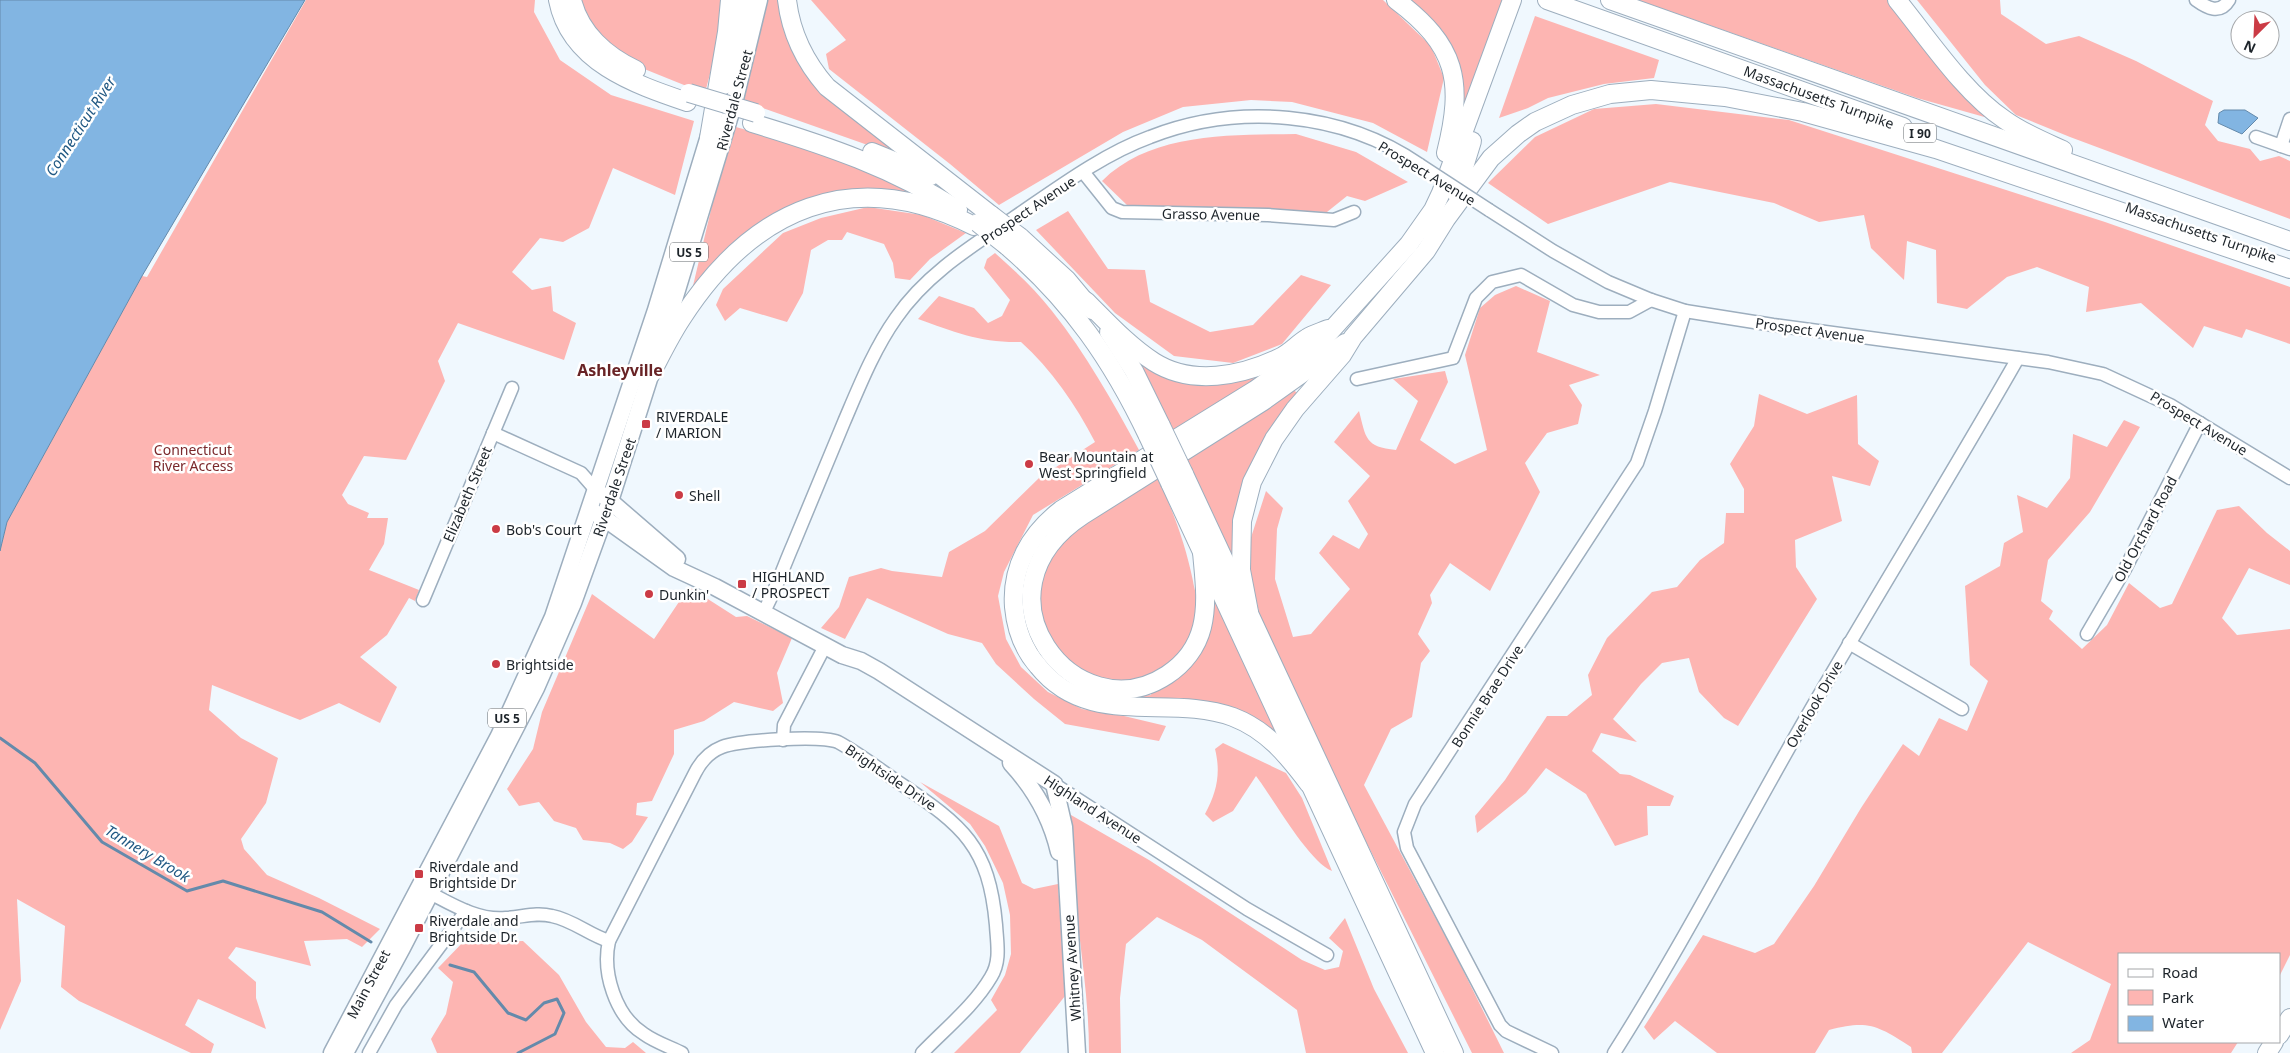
<svg xmlns="http://www.w3.org/2000/svg" width="2290" height="1053" font-family="'Noto Sans',sans-serif">
  <rect width="100%" height="100%" fill="#f0f8fe"/>
  <g fill="#fdb5b2">
    <path d="M306 0H535L534 12 560 60 611 95 694 121 675 195 613 168 589 228 563 242 540 238 512 272 532 290 551 286 553 311 576 323 564 360 458 323 438 361 445 381 406 460 364 456 342 495 348 504 369 513 367 518H388L384 544 369 570 419 590 415 601 409 598 387 635 360 657 397 687 380 723 339 703 300 720 212 685 209 710 241 738 278 758 266 803 241 839 244 849 267 875 319 898 380 929 362 947 347 939 304 941 311 966 236 947 228 958 256 982V998L266 1029 198 999 185 1025 214 1044 211 1053H191L79 1001 61 987 65 926 17 899 21 981 0 1030V551L7 522 142 276 147 277Z"/>
    <path d="M578 0H723L715 55 706 89 684 85 627 62 584 18Z"/>
    <path d="M768 0H782L785 30 895 150 896 155 740 100 753 62Z"/>
    <path d="M811 0H1383L1431 46 1444 78 1427 152 1373 123 1292 102 1251 100 1183 107 1123 132 999 205 950 164 829 69 826 54 846 40Z"/>
    <path d="M1409 0H1504L1494 23 1467 106 1462 105 1453 50 1442 30Z"/>
    <path d="M1638 0H1889L1988 118 1917 98Z"/>
    <path d="M1917 0H2000L2001 14 2046 44 2079 36 2136 61 2213 101 2205 125 2218 141 2250 149 2260 161 2279 156 2290 161V219L2070 137 2016 115 1985 85Z"/>
    <path d="M1535 16 1659 60 1654 78 1604 84 1548 98 1528 108 1499 118Z"/>
    <path d="M1656 104 1789 120 2105 222 2290 287V344L2246 329 2242 338 2204 326 2193 348 2141 303 2086 312 2089 287 2037 267 2007 277 1967 309 1937 303 1936 250 1907 241 1904 280 1871 248 1864 215 1819 222 1774 203 1670 182 1548 224 1488 183 1535 137 1594 109Z"/>
    <path d="M736 127 795 144 846 162 927 198 814 200 692 290 715 193Z"/>
    <path d="M1296 134 1356 152 1408 182 1365 201 1347 196 1327 212 1128 206 1102 181C1151 132 1232 135 1296 134Z"/>
    <path d="M868 207 922 215 966 233 930 259 910 280 895 278 893 263 884 244 847 232 842 240H828L811 250 803 293 787 322 740 308 725 321 716 305 723 289 783 233 821 218Z"/>
    <path d="M1068 211 1108 269 1145 270 1150 302 1210 332 1253 325 1301 275 1331 285 1282 344 1233 363 1174 356 1115 313 1036 230Z"/>
    <path d="M995 253C1015 271 1035 289 1052 311 1086 354 1113 402 1139 450L1033 515 1004 572 998 596 1006 639 1021 667 1048 692 1082 709 1124 716 1166 726 1159 741 1065 724 1034 699 996 664 982 643 948 634 867 598 845 639 821 628 839 607 849 577 881 568 892 571 942 577 949 552 985 531 1039 478 1095 442C1076 405 1051 369 1021 342 981 343 954 332 918 319L939 296 974 308 988 323 1002 316 1010 300 984 268 987 259Z"/>
    <path d="M1516 286 1550 301 1537 352 1600 375 1569 385 1582 405 1578 424 1547 433 1525 463 1540 492 1490 591 1450 563 1430 595 1432 603 1418 634 1430 651 1421 663 1412 717 1391 729 1364 785 1457 958 1504 1053H1472L1319 748 1262 626 1246 553 1266 491 1283 508 1277 529 1275 579 1293 637 1311 634 1350 589 1319 553 1333 535 1359 549 1368 534 1348 501 1370 476 1334 442 1359 411C1366 438 1365 447 1396 450L1418 401 1393 379 1445 371 1448 382 1420 440 1455 464 1487 450 1465 355 1480 308 1495 295Z"/>
    <path d="M1131 353C1138 359 1146 368 1155 373 1192 391 1230 383 1269 374L1174 436Z"/>
    <path d="M1292 389 1300 395 1281 420 1231 558 1186 462 1190 457Z"/>
    <path d="M1759 394 1807 414 1857 395 1858 444 1879 461 1870 486 1832 476 1842 521 1795 540 1796 567 1817 599 1738 726 1724 718 1699 692 1689 658 1662 663 1641 684 1613 719 1637 742 1601 733 1592 751 1620 774 1630 775 1674 796 1670 806H1647L1648 835 1615 846 1586 794 1546 768 1526 793 1477 833 1475 816 1505 780 1547 716H1567L1592 695 1588 675 1607 638 1652 592 1677 587 1700 560 1724 543 1726 513H1744V489L1730 464 1754 426Z"/>
    <path d="M2124 420 2140 427 2090 512 2048 560 2041 601 2053 611 2049 619 2082 649 2107 625 2129 583 2160 608 2172 604 2217 510 2239 506 2267 533 2290 551V585L2249 568 2222 618 2237 635 2290 629V955L2279 977V954H2119V1042H2238L2231 1053H2071L2090 1040 2111 984 2028 942 1942 1053H1912L1911 1047C1877 1025 1868 1020 1829 1030L1815 1053H1717L1675 1021 1654 1040 1644 1027 1703 935 1755 953 1774 944 1814 886 1861 808 1903 744 1919 756 1939 718 1967 731 1988 681 1970 665 1965 586 2000 566 2004 543 2023 532 2017 495 2047 508 2070 478 2073 434 2107 447Z"/>
    <path d="M1158 477C1173 512 1185 542 1193 581 1194 588 1197 596 1197 603 1195 656 1153 694 1100 679 1088 676 1072 670 1064 660 1054 649 1048 637 1043 624 1037 605 1037 583 1046 565 1065 526 1122 499 1158 477Z"/>
    <path d="M689 587 736 617 747 616 792 638 777 673 783 703 773 711 734 702 704 721 674 730V754L652 801 637 803 636 815 648 817 632 842 623 849 610 843 583 840 576 828 554 821 539 802 519 806 507 789 533 749 542 712 592 594 654 639Z"/>
    <path d="M1217 602 1283 739 1262 726 1133 701 1131 697 1151 695 1152 691 1171 681 1212 604Z"/>
    <path d="M1223 743 1286 773 1302 798 1332 871C1308 861 1273 798 1256 776L1233 811 1213 822 1205 814C1217 792 1221 773 1215 749Z"/>
    <path d="M920 782 999 826 1022 883 1034 889 1058 884 1065 996 1020 1053H954L997 1010 991 1000 1005 975 1011 954 1010 915 1003 883 985 846 970 824Z"/>
    <path d="M1071 815 1149 860 1302 960 1325 970 1339 967 1343 951 1329 938 1345 918 1374 989 1408 1053H1306L1297 1010 1202 940 1157 917 1126 944 1120 998 1121 1053H1089C1089 973 1069 895 1071 815Z"/>
    <path d="M469 936 498 942 523 941 559 975 586 1022 606 1047 625 1048 633 1042 646 1053H437L431 1039 446 1014 453 982 438 968Z"/>
  </g>
  <g fill="#82b5e2" stroke="#648aab">
    <path d="M0 0H305L142 276 7 522 0 551Z"/>
    <path d="M2224 110H2245L2258 118 2242 134 2218 123 2219 113Z"/>
  </g>
  <g fill="none" stroke-linecap="round" stroke-linejoin="round">
    <g stroke="#648aab" stroke-width="3">
      <path d="M0 738 35 763 102 842 187 891 223 881 322 912 371 942"/>
      <path d="M450 965 474 972 508 1013 526 1020 544 1003 557 999 564 1013 555 1034 518 1053"/>
    </g>
    <defs>
      <g id="minor">
        <path d="M2196 0C2207 8 2220 15 2229 0"/>
        <path d="M2256 137 2290 149"/>
        <path d="M2281 146 2290 119"/>
        <path d="M1084 173 1112 208 1122 212 1268 215 1334 220 1354 212"/>
        <path d="M1489 210 1553 251 1608 282 1651 300 1685 311 1773 325 2048 362 2103 374 2170 405 2290 478"/>
        <path d="M1357 379 1453 358 1476 298 1492 282 1521 275 1573 305 1599 312H1629L1651 300"/>
        <path d="M493 433 581 473 595 489"/>
        <path d="M423 600 512 388"/>
        <path d="M763 613C775 592 783 568 793 545 810 504 827 463 844 422 859 387 874 349 896 318 926 274 972 246 1015 217 1056 189 1103 154 1150 137 1237 103 1342 111 1420 165"/>
        <path d="M2087 634 2125 569 2200 423"/>
        <path d="M1849 643 1962 709"/>
        <path d="M783 740 784 725 825 646"/>
        <path d="M1054 784 1247 909 1327 955"/>
        <path d="M430 893C453 905 479 921 506 918 523 917 536 912 552 916 573 920 589 935 609 941"/>
        <path d="M369 1053 396 1005 466 911"/>
        <path d="M682 1053C670 1047 655 1042 644 1034 615 1016 602 972 609 941L695 773C701 761 709 752 722 747 740 740 820 735 838 742 860 754 880 770 901 784 963 826 989 846 996 925 997 943 1001 961 991 977 974 1006 945 1029 922 1053"/>
        <path d="M1552 1053 1506 1031 1500 1025 1407 848 1404 832 1415 804 1637 463 1655 411 1685 311"/>
        <path d="M1614 1053C1682 946 1740 833 1803 723 1873 601 1948 481 2018 358"/>
      </g>
      <g id="major">
        <path d="M724 86 746 0"/>
        <path d="M603 495 677 559"/>
        <path d="M595 513 604 518 674 568 715 587 842 655 861 661 879 671 1054 784 1064 827 1077 1053"/>
        <path d="M1011 763C1035 789 1051 817 1059 852"/>
        <path d="M332 1053 499 736 553 617 656 310 712 126"/>
        <path d="M345 1053 402 948 536 688 573 603 610 501 670 313 735 99 759 0"/>
      </g>
      <g id="highway">
        <path d="M558 0C570 62 634 84 687 102"/>
        <path d="M572 0C580 33 606 56 636 70"/>
        <path d="M787 0C791 34 805 62 827 87L991 215"/>
        <path d="M1396 0C1457 46 1464 81 1446 153"/>
        <path d="M1547 0 1903 127"/>
        <path d="M1610 0 2290 241"/>
        <path d="M1897 0C1928 38 1964 93 2005 120 2023 133 2043 141 2063 150"/>
        <path d="M752 123C825 145 894 168 958 210"/>
        <path d="M709 138 727 32 730 0"/>
        <path d="M872 152 931 176"/>
        <path d="M1456 193 1472 141"/>
        <path d="M1020 237 1067 280 1092 310"/>
        <path d="M1007 246C1071 301 1112 360 1148 436"/>
        <path d="M1086 301C1107 322 1129 346 1154 362 1192 386 1241 376 1279 358 1290 353 1297 344 1307 338 1313 334 1321 332 1328 329"/>
        <path d="M1109 332 1134 371 1161 426"/>
        <path d="M651 374C661 355 670 336 682 318 753 208 853 164 974 226"/>
        <path d="M1184 474 1454 1053"/>
        <path d="M1170 483 1435 1053"/>
        <path d="M1202 552C1204 576 1208 603 1202 627 1197 647 1184 664 1167 675 1076 735 964 593 1083 515L1262 402 1345 343"/>
        <path d="M1249 612 1241 570 1242 521 1252 482 1274 439 1295 409 1342 355 1353 337 1426 251 1446 219 1491 158 1518 134 1535 122 1572 105 1610 94 1651 90 1725 97 1803 112 1936 149 2290 269"/>
        <path d="M1309 784C1288 756 1267 730 1233 717 1168 693 1089 730 1038 666 1024 650 1016 629 1014 607 1011 567 1030 534 1061 510L1255 390 1318 345 1409 244 1433 210 1441 193 1512 0"/>
        <path d="M2279 1035 2290 1018"/>
        <path d="M2267 1053 2274 1042"/>
      </g>
    </defs>
    <use href="#minor" stroke="#9daebe" stroke-width="15"/>
    <use href="#major" stroke="#9daebe" stroke-width="19"/>
    <use href="#highway" stroke="#9daebe" stroke-width="20"/>
    <use href="#minor" stroke="#fff" stroke-width="12"/>
    <use href="#major" stroke="#fff" stroke-width="16"/>
    <use href="#highway" stroke="#fff" stroke-width="18"/>
    <defs>
      <path id="minor-bridge" d="M1420 165 1489 210"/>
      <g id="highway-bridge">
        <path d="M689 93 756 113"/>
        <path d="M991 215 1020 237"/>
        <path d="M978 223 1007 246"/>
        <path d="M1161 426 1184 474"/>
        <path d="M1148 436 1170 483"/>
      </g>
    </defs>
    <use href="#minor-bridge" stroke="#9daebe" stroke-width="15" stroke-linecap="butt"/>
    <use href="#highway-bridge" stroke="#9daebe" stroke-width="20" stroke-linecap="butt"/>
    <use href="#minor-bridge" stroke="#fff" stroke-width="12"/>
    <use href="#highway-bridge" stroke="#fff" stroke-width="18"/>
  </g>
  <g fill="#cb3b45" stroke="#fff" stroke-width="2">
    <rect x="641" y="419" width="10" height="10" rx="2.5"/>
    <circle cx="1029" cy="464" r="5"/>
    <circle cx="679" cy="495" r="5"/>
    <circle cx="496" cy="529" r="5"/>
    <rect x="737" y="579" width="10" height="10" rx="2.5"/>
    <circle cx="649" cy="594" r="5"/>
    <circle cx="496" cy="664" r="5"/>
    <rect x="414" y="869" width="10" height="10" rx="2.5"/>
    <rect x="414" y="923" width="10" height="10" rx="2.5"/>
  </g>
  <g text-anchor="middle" dominant-baseline="central" stroke-width="5" stroke-linejoin="round" paint-order="stroke">
    <g fill="#fff" stroke="#61666a" stroke-width="1">
      <rect x="1904" y="123.5" width="32" height="19" rx="4"/>
      <rect x="670" y="242.5" width="38" height="19" rx="4"/>
      <rect x="488" y="708.5" width="38" height="19" rx="4"/>
    </g>
    <g font-size="12" font-weight="bold" fill="#1d242a">
      <text x="1920" y="133">I 90</text>
      <text x="689" y="252">US 5</text>
      <text x="507" y="718">US 5</text>
    </g>
    <g font-size="14" fill="#1d242a" stroke="#fff">
      <text transform="translate(1819 97) rotate(20)">Massachusetts Turnpike</text>
      <text transform="translate(734 100) rotate(-75)">Riverdale Street</text>
      <text transform="translate(1427 173) rotate(31)">Prospect Avenue</text>
      <text transform="translate(1028 210) rotate(-34)">Prospect Avenue</text>
      <text transform="translate(1211 214) rotate(1)">Grasso Avenue</text>
      <text transform="translate(2201 232) rotate(19)">Massachusetts Turnpike</text>
      <text transform="translate(1810 330) rotate(8)">Prospect Avenue</text>
      <text transform="translate(2199 423) rotate(31)">Prospect Avenue</text>
      <text transform="translate(614 487) rotate(-71)">Riverdale Street</text>
      <text transform="translate(467 494) rotate(-67)">Elizabeth Street</text>
      <text transform="translate(2145 529) rotate(-62)">Old Orchard Road</text>
      <text transform="translate(1487 696) rotate(-57)">Bonnie Brae Drive</text>
      <text transform="translate(1814 704) rotate(-60)">Overlook Drive</text>
      <text transform="translate(891 777) rotate(34)">Brightside Drive</text>
      <text transform="translate(1093 809) rotate(33)">Highland Avenue</text>
      <text transform="translate(1072 968) rotate(-94)">Whitney Avenue</text>
      <text transform="translate(368 984) rotate(-62)">Main Street</text>
    </g>
    <g font-size="14" fill="#1d242a" stroke="#fff" text-anchor="start">
      <text x="656" y="416">RIVERDALE<tspan x="656" dy="16">/ MARION</tspan></text>
      <text x="1039" y="456">Bear Mountain at<tspan x="1039" dy="16">West Springfield</tspan></text>
      <text x="689" y="495">Shell</text>
      <text x="506" y="529">Bob's Court</text>
      <text x="752" y="576">HIGHLAND<tspan x="752" dy="16">/ PROSPECT</tspan></text>
      <text x="659" y="594">Dunkin'</text>
      <text x="506" y="664">Brightside</text>
      <text x="429" y="866">Riverdale and<tspan x="429" dy="16">Brightside Dr</tspan></text>
      <text x="429" y="920">Riverdale and<tspan x="429" dy="16">Brightside Dr.</tspan></text>
    </g>
    <g font-size="14" fill="#7b292c" stroke="#fff">
      <text x="193" y="449">Connecticut<tspan x="193" dy="16">River Access</tspan></text>
    </g>
    <g font-size="15" font-style="italic" fill="#205883" stroke="#fff">
      <text transform="translate(80 126) rotate(-57)">Connecticut River</text>
      <text transform="translate(148 853) rotate(31)">Tannery Brook</text>
    </g>
    <g font-size="16" font-weight="bold" fill="#682325" stroke="#fff">
      <text x="620" y="370">Ashleyville</text>
    </g>
  </g>
  <rect x="2118" y="953" width="162" height="90" fill="#ffffff" stroke="#a5a7aa"/>
  <rect x="2128" y="969" width="25" height="8" fill="#ffffff" stroke="#a5a7aa"/>
  <text x="2162" y="978" font-size="15" fill="#1d242a">Road</text>
  <rect x="2128" y="990" width="25" height="15" fill="#fdb5b2" stroke="#a5a7aa"/>
  <text x="2162" y="1003" font-size="15" fill="#1d242a">Park</text>
  <rect x="2128" y="1016" width="25" height="15" fill="#82b5e2" stroke="#a5a7aa"/>
  <text x="2162" y="1028" font-size="15" fill="#1d242a">Water</text>
  <g transform="translate(2255 35) rotate(204)"><circle r="24" fill="#ffffff" stroke="#a5a7aa"/>
  <path d="M0-4L9 19L0 12L-9 19Z" fill="#cb3b45"/>
  <text y="-8" font-size="14" font-weight="bold" text-anchor="middle" fill="#1d242a">N</text>
  </g>
</svg>
